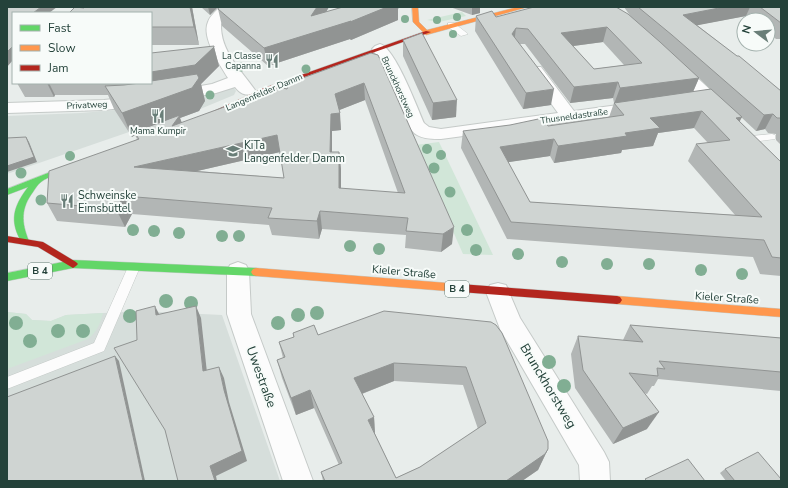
<svg xmlns="http://www.w3.org/2000/svg" width="788" height="488" font-family="'Nunito Sans',sans-serif">
  <rect width="100%" height="100%" fill="#e8edeb"/>
  <g fill="#d6dedb">
    <path d="M230 88H234L236 91 234 95 169 122 161 121 7 174V116L81 113 138 108Z"/>
    <path d="M141 311 222 315 280 481H7V312L26 314 32 320 51 321 66 315Z"/>
  </g>
  <g fill="#d1e6d8">
    <path d="M462 12 466 16 439 22 427 20Z"/>
    <path d="M439 142 493 255 463 254 415 145Z"/>
    <path d="M7 312 26 314 32 320 51 321 66 315 103 313C100 324 97 332 88 339L7 369Z"/>
  </g>
  <g fill="none" stroke-linecap="round" stroke-linejoin="round">
    <defs>
      <g id="lane">
        <path d="M448 23H454L468 34 461 36 448 27Z"/>
        <path d="M772 134 775 135V139L752 142 747 139 752 136Z"/>
        <path d="M134 263 138 264 140 267 104 351 7 389V377L94 343 128 267 130 264Z"/>
      </g>
      <g id="street">
        <path d="M220 7H234L221 24C220 51 241 70 255 90L253 94C244 96 240 93 235 87L216 93 173 101 167 100 165 96 167 92 212 84 228 78C220 65 201 37 208 22 210 16 215 12 220 7Z"/>
        <path d="M380 44C395 48 417 107 424 123L429 127 441 129 558 113 527 70 529 67H541L574 111 640 102 646 103 649 107 646 111 640 112 441 139C433 139 423 139 417 135 403 127 386 75 378 57L372 49 375 46Z"/>
        <path d="M674 60 680 62 728 106 731 110 728 114 722 115 716 114 668 68 666 65 668 62Z"/>
        <path d="M142 96 148 97 150 101 148 105 104 110 7 113V103L104 100Z"/>
        <path d="M238 262 246 265 249 271 251 314 313 481H283L227 314V271L230 265Z"/>
        <path d="M498 283 506 285 520 318 604 452 609 462 610 481H580L579 465 500 329 486 292 490 285Z"/>
      </g>
      <g id="fast">
        <path d="M76 162 79 163 80 165 79 167C70 170 48 176 41 182 38 184 35 189 33 192 21 208 21 222 29 241L25 244 22 243C9 221 13 207 28 187L7 195V189Z"/>
        <path d="M73 260 256 268 259 269 261 272 259 275 256 276 73 268 7 281V273Z"/>
      </g>
      <g id="slow">
        <path d="M412 7H418L419 22 427 30 518 7H528L426 35 413 22Z"/>
        <path d="M256 268 460 284 463 285 465 288 463 291 460 292 256 276 253 275 251 272 253 269Z"/>
        <path d="M617 296 781 309V317L617 304 614 303 612 300 614 297Z"/>
      </g>
      <g id="jam">
        <path d="M426 31 431 32 268 90 210 118H207L203 116 264 88Z"/>
        <path d="M7 236 43 242 76 262 78 264 76 266 73 268 38 247 7 242Z"/>
        <path d="M460 284 617 296 620 297 622 300 620 303 617 304 460 292 457 291 455 288 457 285Z"/>
      </g>
    </defs>
    <use href="#lane" stroke="#c5cac8" stroke-width="1"/>
    <use href="#street" stroke="#c5cac8" stroke-width="2"/>
    <use href="#fast" stroke="#c3cbc8" stroke-width="1"/>
    <use href="#slow" stroke="#c3cbc8" stroke-width="1"/>
    <use href="#jam" stroke="#c3cbc8" stroke-width="1"/>
    <use href="#lane" fill="#fcfcfc" fill-rule="evenodd"/>
    <use href="#street" fill="#fcfcfc" fill-rule="evenodd"/>
    <use href="#fast" fill="#63d668" fill-rule="evenodd"/>
    <use href="#slow" fill="#ff974d" fill-rule="evenodd"/>
    <use href="#jam" fill="#b3261e" fill-rule="evenodd"/>
  </g>
  <g fill="#81ae93">
    <circle cx="457" cy="17" r="4"/>
    <circle cx="405" cy="19" r="4"/>
    <circle cx="437" cy="20" r="4"/>
    <circle cx="453" cy="34" r="4"/>
    <circle cx="241" cy="67" r="4.5"/>
    <circle cx="306" cy="69" r="4.5"/>
    <circle cx="210" cy="95" r="4.5"/>
    <circle cx="427" cy="149" r="5"/>
    <circle cx="441" cy="155" r="5"/>
    <circle cx="70" cy="156" r="5"/>
    <circle cx="434" cy="168" r="5.5"/>
    <circle cx="21" cy="173" r="5.5"/>
    <circle cx="450" cy="192" r="5.5"/>
    <circle cx="41" cy="200" r="5.5"/>
    <circle cx="133" cy="230" r="6"/>
    <circle cx="467" cy="230" r="6"/>
    <circle cx="154" cy="231" r="6"/>
    <circle cx="179" cy="233" r="6"/>
    <circle cx="222" cy="236" r="6"/>
    <circle cx="239" cy="236" r="6"/>
    <circle cx="350" cy="246" r="6"/>
    <circle cx="379" cy="249" r="6"/>
    <circle cx="476" cy="250" r="6"/>
    <circle cx="518" cy="254" r="6"/>
    <circle cx="562" cy="262" r="6"/>
    <circle cx="607" cy="264" r="6"/>
    <circle cx="649" cy="264" r="6"/>
    <circle cx="701" cy="270" r="6"/>
    <circle cx="742" cy="274" r="6"/>
    <circle cx="166" cy="301" r="7"/>
    <circle cx="191" cy="303" r="7"/>
    <circle cx="317" cy="313" r="7"/>
    <circle cx="298" cy="315" r="7"/>
    <circle cx="130" cy="316" r="7"/>
    <circle cx="16" cy="323" r="7"/>
    <circle cx="278" cy="323" r="7"/>
    <circle cx="58" cy="331" r="7"/>
    <circle cx="83" cy="331" r="7"/>
    <circle cx="30" cy="341" r="7"/>
    <circle cx="549" cy="362" r="7"/>
    <circle cx="564" cy="386" r="7"/>
  </g>
  <g fill="#b2b6b5" fill-rule="evenodd">
    <path d="M192 7 199 45H151V13L84 8Z"/>
    <path d="M201 7H218L210 15Z"/>
    <path d="M219 7H329L326 12 343 7H399L398 9V20L351 40 350 39 268 66 222 26 218 9Z"/>
    <path d="M450 7H480V13L472 15Z"/>
    <path d="M624 7H781V39H776L768 32V20H752L746 16 697 25 781 91V145L776 140V134L768 133 765 129 756 131 741 117 739 121 781 162V276L760 274 753 257 507 239 461 148 463 131 548 126 609 117 614 103 613 98 570 103 525 44H520L551 105 523 109 475 31 476 16 496 17H631ZM603 42 624 65 594 69 573 46ZM699 78 710 89 693 92ZM694 128 708 143 696 144 688 161 735 215 530 202 508 162 550 156 554 163 621 153 622 150 653 146 658 133Z"/>
    <path d="M403 40 456 117 432 120 403 56Z"/>
    <path d="M214 47 219 66 201 84 205 101 199 111 180 118 182 123 287 89 371 53 452 244 441 252 405 248 406 235 322 229 319 239 272 235 269 225 132 214 125 227 57 221 47 203 137 139 135 135 132 137 114 109 108 95H55L54 97H25L17 83H151ZM365 100 398 193 341 189V169L339 152H332V131L341 130 339 110ZM280 152 284 178 197 171Z"/>
    <path d="M491 322 548 449 538 470 522 481H323L321 472 339 465 314 408 296 415 282 378 277 360 283 358 279 342 294 338 293 333 318 335ZM394 381 463 385 478 429 420 467 396 478 375 434 374 417 362 394Z"/>
    <path d="M630 325 781 338V391L658 379 654 386H652L647 394 644 393 647 429 613 444 575 388 571 354 578 336 623 340Z"/>
    <path d="M725 469 781 481H726L720 473Z"/>
  </g>
  <g fill="#919493">
    <path d="M41 7H57L49 13H33Z"/>
    <path d="M190 7H192L199 45 194 27Z"/>
    <path d="M208 7H218L210 15Z"/>
    <path d="M317 7H329L314 32 387 7H399L398 9V20L351 40 350 39 268 66 264 48 311 16Z"/>
    <path d="M472 7H480V13L472 15Z"/>
    <path d="M724 7H750L746 16 678 29 683 15Z"/>
    <path d="M607 27 603 42 558 48 561 33Z"/>
    <path d="M516 28 514 44 512 34Z"/>
    <path d="M13 46V60L7 67V52Z"/>
    <path d="M214 47 219 66 201 84 205 101 199 111 180 118 185 132H134L135 135 132 137 122 113 133 96 128 83H151V72Z"/>
    <path d="M699 78 692 94 614 104 620 88Z"/>
    <path d="M618 82 613 98 570 103 574 87Z"/>
    <path d="M47 83H49L55 95 54 97Z"/>
    <path d="M364 83 365 100 337 111 335 94Z"/>
    <path d="M554 89 551 105 523 109 526 93Z"/>
    <path d="M457 100 456 117 432 120 433 103Z"/>
    <path d="M702 111 694 128 658 133 653 146 622 150 621 153 554 163 558 146 625 133 650 118Z"/>
    <path d="M340 113 341 130 332 131V170L330 152 331 114Z"/>
    <path d="M773 114 765 129 756 131 764 115Z"/>
    <path d="M742 117 733 134 736 118Z"/>
    <path d="M277 135 280 152 141 184 134 167Z"/>
    <path d="M26 137 29 142 37 162 7 172V166Z"/>
    <path d="M554 139 550 156 497 164 500 147Z"/>
    <path d="M339 152 341 169V206L339 188Z"/>
    <path d="M124 196 132 214 125 227 116 209Z"/>
    <path d="M320 211 322 229 319 239 317 221Z"/>
    <path d="M454 227 452 244 441 252 443 234Z"/>
    <path d="M155 306 161 318 156 315Z"/>
    <path d="M196 306 201 318 208 382 203 371Z"/>
    <path d="M115 356 119 361 145 481H143Z"/>
    <path d="M394 363V381L356 396 354 378Z"/>
    <path d="M219 367 224 378 229 402 247 461 216 476 217 481H215L210 466 224 390Z"/>
    <path d="M310 390 314 408 296 415 291 398Z"/>
    <path d="M659 412 647 429 613 444 623 428Z"/>
    <path d="M374 417 375 434 368 420Z"/>
    <path d="M548 449 538 470 522 481H506Z"/>
  </g>
  <g fill="#cfd4d2" stroke="#919493" fill-rule="evenodd">
    <path d="M7 7H41L33 13H13V46L7 52Z"/>
    <path d="M75 7 84 8V7H190L194 27H151V13H69Z"/>
    <path d="M219 7H317L311 16 343 7H387L350 22 351 21 264 48 218 9Z"/>
    <path d="M534 7H616L628 14 660 42 699 78 620 88 618 82 574 87 528 29 516 28 512 34 554 89 526 93 476 16 492 11 496 17ZM607 27 642 63 594 69 561 33Z"/>
    <path d="M638 7H724L683 15 737 56H739L781 91V118H777L773 114 764 115 672 35Z"/>
    <path d="M760 7H781V23Z"/>
    <path d="M422 33 457 100 433 103 403 40Z"/>
    <path d="M214 46V47L195 65 151 72V53Z"/>
    <path d="M371 53 378 55 454 227 443 234 406 231 408 218 320 211 317 221 268 218 272 208 124 196 116 209 47 203 49 171 139 139 134 132 180 115 172 126 279 87 287 89 289 83ZM364 83 405 193 339 188V152H330L331 114 340 113 335 94ZM277 135 284 178 134 167Z"/>
    <path d="M197 74 199 78 192 88 122 113 105 86 124 85 140 83H151V81Z"/>
    <path d="M711 89 742 117 736 118 781 162V258L772 257 764 240 511 222 463 131 510 125 543 118 548 126 624 115 614 103ZM702 111 730 140 696 144 762 217 530 202 500 147 554 139 558 146 627 136 625 133 660 128 650 118Z"/>
    <path d="M26 137 34 157 7 166V138Z"/>
    <path d="M155 306 156 315 196 306 203 371 219 367 224 390 242 451 210 466 215 481H178L165 430 114 348 137 340 136 311Z"/>
    <path d="M384 311 491 322 496 325 502 333 548 441V449L545 454 506 481H325L321 472 342 463 310 390 291 398 277 360 285 357 279 342 294 337 293 333 314 325 318 335ZM394 363 466 367 486 423 420 467 396 478 368 420 374 417 354 378Z"/>
    <path d="M630 325 781 338V372L659 361 665 369 657 368 658 376 629 373 659 412 623 428 583 370 578 336 643 342Z"/>
    <path d="M115 356 143 481H7V397Z"/>
    <path d="M758 452 781 479V481H735L725 469Z"/>
    <path d="M688 459 705 481H647L645 479Z"/>
  </g>
  <defs>
    <symbol id="restaurant-bare" viewBox="-9 -9 18 18"><path d="M-5-6h1v4h1v-4h1v4h1v-4h1v5L-1.5 .5V6h-2V.5L-5-1ZM5-6V6H3V1.5H1.5Q1.5-4 5-6Z" fill="#697e78" stroke="#f7fbf9" stroke-width="2.5" paint-order="stroke"/></symbol>
    <symbol id="school-bare" viewBox="-9 -9 18 18"><path d="M0-5L7-2L0 1L-7-2ZM-4 1L0 2.5L4 1V4Q0 6-4 4Z" fill="#697e78" stroke="#f7fbf9" stroke-width="2.5" paint-order="stroke"/></symbol>
  </defs>
  <g fill-rule="evenodd">
    <use href="#restaurant-bare" x="262" y="51" width="20" height="20"/>
    <use href="#restaurant-bare" x="148" y="106" width="20" height="20"/>
    <use href="#school-bare" x="223" y="141" width="20" height="20"/>
    <use href="#restaurant-bare" x="57" y="191" width="20" height="20"/>
  </g>
  <g text-anchor="middle" dominant-baseline="central" stroke-width="4" stroke-linejoin="round" paint-order="stroke">
    <g font-size="9" fill="#24423a" stroke="#f7fbf9" text-anchor="end">
      <text x="261" y="56">La Classe<tspan x="261" dy="10">Capanna</tspan></text>
      <text x="158" y="131" text-anchor="middle">Mama Kumpir</text>
    </g>
    <g font-size="9" fill="#24423a" stroke="#f7fbf9">
      <text transform="translate(398 87) rotate(65)">Brunckhorstweg</text>
      <text transform="translate(264 92) rotate(-23)">Langenfelder Damm</text>
      <text transform="translate(87 105) rotate(-3)">Privatweg</text>
      <text transform="translate(574 116) rotate(-8)">Thusneldastraße</text>
    </g>
    <g fill="#f7fbf9" stroke="#637a73" stroke-width="1">
      <rect x="28" y="263" width="24" height="16" rx="3"/>
      <rect x="445" y="281" width="24" height="16" rx="3"/>
    </g>
    <g font-size="10" font-weight="bold" fill="#24423a">
      <text x="40" y="271">B 4</text>
      <text x="457" y="289">B 4</text>
    </g>
    <g font-size="11" fill="#24423a" stroke="#f7fbf9" text-anchor="start">
      <text x="244" y="145">KiTa<tspan x="244" dy="13">Langenfelder Damm</tspan></text>
      <text x="78" y="195">Schweinske<tspan x="78" dy="13">Eimsbüttel</tspan></text>
    </g>
    <g font-size="11" fill="#24423a" stroke="#f7fbf9">
      <text transform="translate(404 272) rotate(5)">Kieler Straße</text>
      <text transform="translate(727 298) rotate(4)">Kieler Straße</text>
    </g>
    <g font-size="13" fill="#24423a" stroke="#f7fbf9">
      <text transform="translate(261 377) rotate(70)">Uwestraße</text>
      <text transform="translate(548 386) rotate(59)">Brunckhorstweg</text>
    </g>
  </g>
  <rect width="788" height="488" fill="none" stroke="#24423a" stroke-width="16"/>
  <rect x="12" y="12" width="140" height="72" fill="#f7fbf9" stroke="#a3b1ad"/>
  <rect x="20" y="25" width="20" height="6" fill="#63d668" stroke="#a3b1ad"/>
  <text x="48" y="32" font-size="12" fill="#24423a">Fast</text>
  <rect x="20" y="45" width="20" height="6" fill="#ff974d" stroke="#a3b1ad"/>
  <text x="48" y="52" font-size="12" fill="#24423a">Slow</text>
  <rect x="20" y="65" width="20" height="6" fill="#b3261e" stroke="#a3b1ad"/>
  <text x="48" y="72" font-size="12" fill="#24423a">Jam</text>
  <g transform="translate(756 32) rotate(286)"><circle r="19" fill="#f7fbf9" stroke="#a3b1ad"/>
  <path d="M0-3L7 15L0 10L-7 15Z" fill="#697e78"/>
  <text y="-6" font-size="11" font-weight="bold" text-anchor="middle" fill="#24423a">N</text>
  </g>
</svg>
